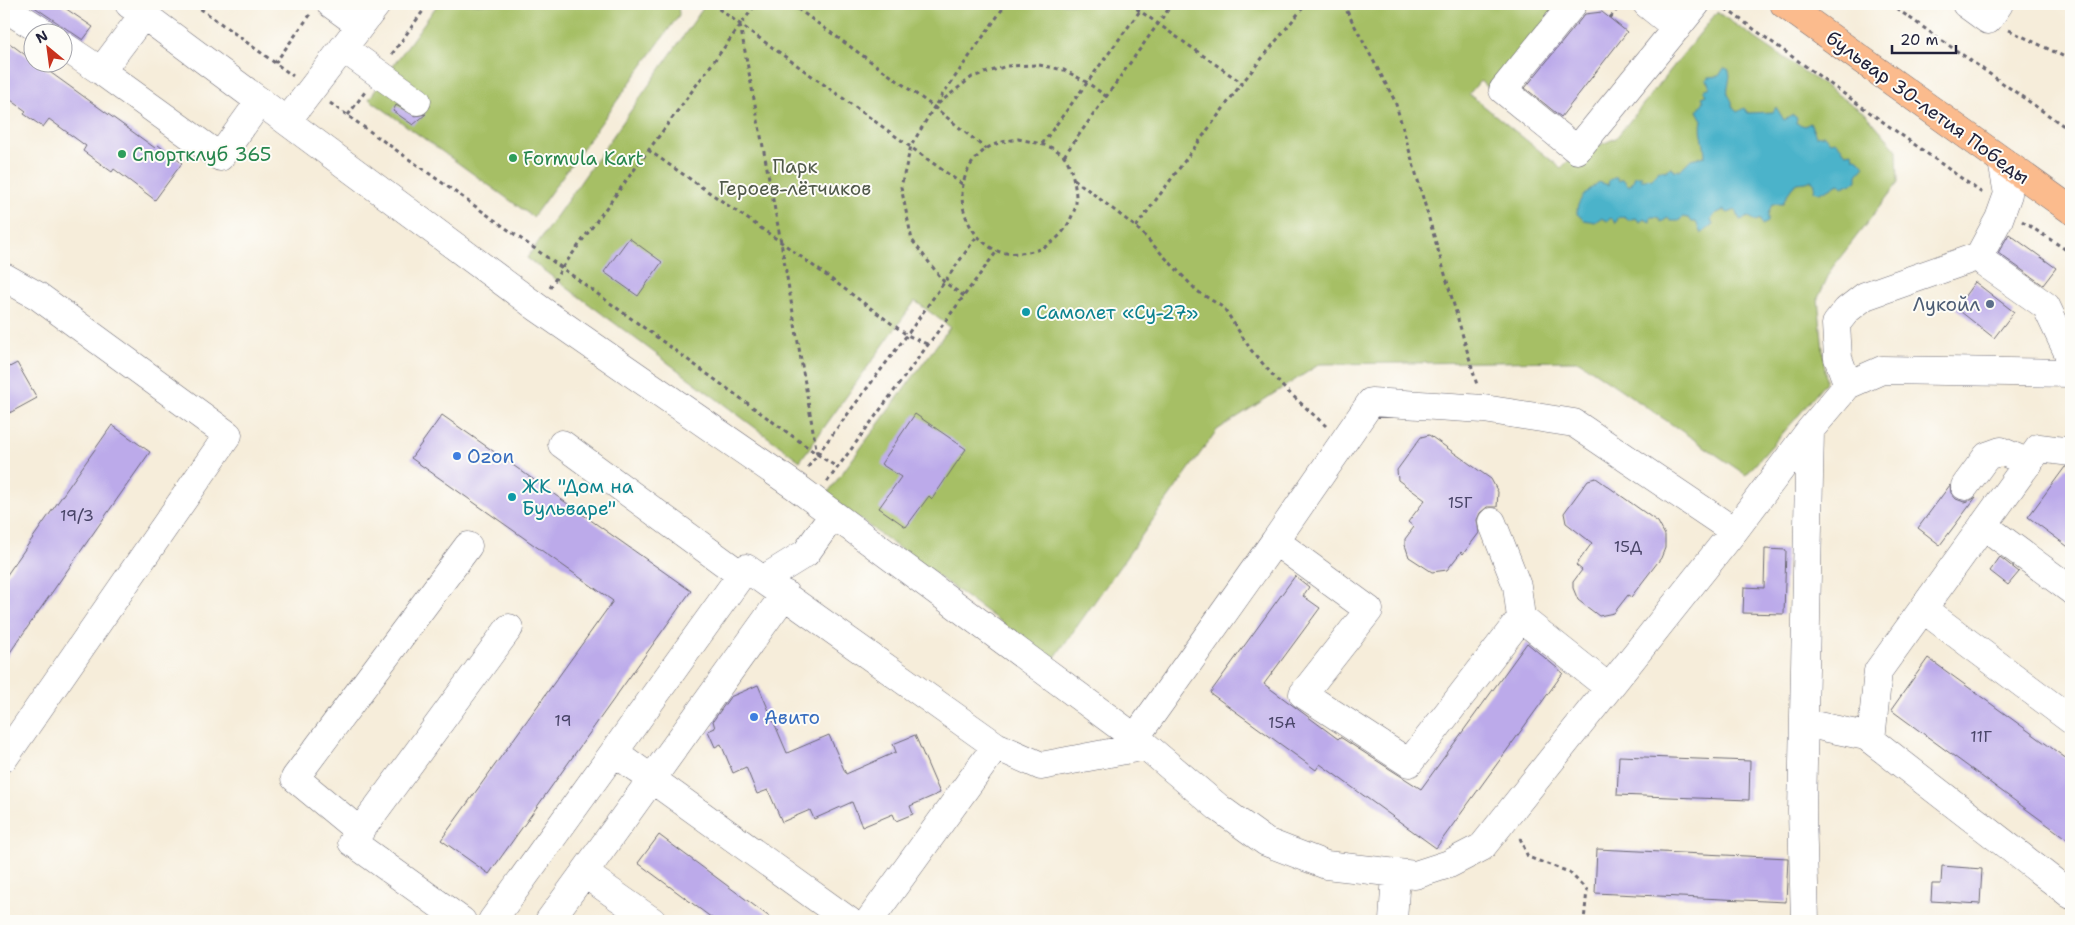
<svg xmlns="http://www.w3.org/2000/svg" width="2075" height="925" viewBox="0 0 2075 925" font-family="'Shantell Sans',sans-serif">
  <style>
    .green { fill: #a6bf65; stroke: #647050 }
    .water { fill: #4bb3ca; stroke: #366a82 }
    .building { fill: #bcaaea }
    .lines { fill: none; stroke-linecap: round; stroke-linejoin: round }
    .minor-casing { stroke: #6c6973; stroke-width: 29 }
    .major-casing { stroke: #6c6973; stroke-width: 29 }
    .path { stroke: #6c6973; stroke-width: 3; stroke-dasharray: 4 4; stroke-linecap: butt }
    .minor { stroke: #fff; stroke-width: 28 }
    .major { stroke: #fbbb8d; stroke-width: 28 }
    .leisure-dot { fill: #2e9e5b; stroke: #fdfcf7; stroke-width: 2 }
    .service-dot { fill: #5c6f8a; stroke: #fdfcf7; stroke-width: 2 }
    .culture-dot { fill: #0f9aa8; stroke: #fdfcf7; stroke-width: 2 }
    .shop-dot { fill: #3f7fe0; stroke: #fdfcf7; stroke-width: 2 }
    .labels { text-anchor: middle; stroke-width: 4; stroke-linejoin: round; paint-order: stroke }
    .number-label { font-size: 16px; fill: #484467 }
    .street-label { font-size: 19px; fill: #22223b; stroke: #fdfcf7 }
    .leisure-label { font-size: 19px; fill: #27864d; stroke: #fdfcf7; text-anchor: start }
    .park-label { font-size: 19px; fill: #50594a; stroke: #fdfcf7 }
    .service-label { font-size: 19px; fill: #4e5e75; stroke: #fdfcf7; text-anchor: end }
    .culture-label { font-size: 19px; fill: #0d838f; stroke: #fdfcf7; text-anchor: start }
    .shop-label { font-size: 19px; fill: #366cbe; stroke: #fdfcf7; text-anchor: start }
  </style>
  <rect width="100%" height="100%" fill="#fdfcf7"/>
  <filter id="ink" filterUnits="userSpaceOnUse"><feTurbulence type="fractalNoise" baseFrequency=".02" numOctaves="2"/><feDisplacementMap in="SourceGraphic" scale="10" xChannelSelector="R" yChannelSelector="G"/><feConvolveMatrix kernelMatrix="1 2 1 2 8 2 1 2 1" color-interpolation-filters="sRGB"/></filter>
  <filter id="wash" filterUnits="userSpaceOnUse"><feTurbulence type="fractalNoise" baseFrequency=".0096" numOctaves="4" result="noise"/><feDisplacementMap in="SourceGraphic" scale="20" xChannelSelector="R" yChannelSelector="G"/><feGaussianBlur stdDeviation="1.12" result="paint"/><feColorMatrix in="noise" values="0 0 0 0 0 0 0 0 0 0 0 0 0 0 0 0 0 1.4 0 .05"/><feComposite in="paint" operator="in"/></filter>
  <g filter="url(#wash)">
    <rect width="100%" height="100%" fill="#f6edda"/>
    <path class="green" d="M438 4H678L679 15 533 217 369 99Z
      M706 4H1561L1490 89 1480 81 1469 94 1561 168 1572 157 1616 138 1717 12 1866 114 1897 150 1898 183 1832 268 1818 298 1826 382 1798 416 1746 475 1579 361 1320 364 1217 430 1053 660 826 495 950 327 915 301 800 461 527 258Z"/>
    <path class="water" d="M1724 68 1728 69C1733 76 1726 86 1728 94 1730 99 1733 100 1732 106L1737 112 1744 108 1748 113 1773 112 1776 107 1784 120 1793 115 1797 118 1796 123 1805 126 1810 123 1816 136 1824 135 1830 142 1835 141 1846 153 1852 152 1853 157 1860 160 1865 166 1857 175V181L1842 187 1839 184 1820 193 1814 191 1815 183 1811 180C1806 183 1803 182 1798 183 1792 185 1785 198 1783 204H1772L1768 214V222L1762 225 1760 219 1756 221 1749 217 1740 220 1736 210 1728 213 1724 210 1715 214 1711 220 1713 225 1701 234 1696 222H1692L1689 218 1682 217 1679 221H1671L1668 218 1661 222 1658 217H1651L1650 222 1644 219 1640 222 1635 218 1629 220 1624 216 1618 218 1616 223 1611 218 1607 221 1601 218 1595 222 1584 220 1577 214C1576 199 1589 190 1599 182L1608 185 1609 180 1617 177 1619 181 1623 179 1628 185H1631L1635 176H1642L1641 180H1646L1649 178 1651 180 1659 170 1666 171 1671 167 1675 171 1680 170 1691 159 1705 156C1705 143 1699 132 1702 120L1697 111 1704 101 1702 97 1707 95 1704 90 1710 87 1709 82 1706 81 1708 77 1719 76Z"/>
    <g id="blocks">
      <path class="building" d="M30 4H59L93 27 83 40Z
        M1602 12 1627 32 1561 117 1525 88 1585 14Z
        M4 39 32 60V62H36L155 148 158 145 182 163 155 200 114 169 112 172 83 151 86 146 49 119 43 127 24 114 26 111 4 95Z
        M396 105 415 116 426 114 413 125 393 111Z
        M2009 234 2056 268 2043 285 1998 253Z
        M629 238 662 262 638 296 604 272Z
        M1975 282 2014 312 1994 338 1956 308Z
        M17 363 37 398 4 416V370Z
        M915 414 966 449 932 499 929 496 906 527 879 508 901 477 881 464Z
        M442 415 691 591 489 874 441 840 613 601 411 458Z
        M112 425 150 452 4 661V579Z
        M1429 435 1491 479 1498 492 1497 507H1487L1480 513 1477 520 1479 533 1463 554 1461 552 1447 570 1432 572 1409 557 1405 545V539L1414 527 1408 522 1425 500 1398 480 1397 470 1421 437Z
        M2065 467H2071V549L2028 517Z
        M1596 478 1658 522 1665 535V548L1661 558 1631 597 1628 595 1614 613 1599 616 1578 600 1573 588V582L1582 570 1576 565 1592 543 1566 523 1564 513 1588 480Z
        M1950 485 1951 493 1956 499 1964 502 1971 500 1976 497 1940 545 1918 528Z
        M1765 549 1786 550 1784 614 1743 613 1744 587 1764 588Z
        M2000 557 2019 572 2008 585 1990 571Z
        M1295 576 1309 587 1303 596 1320 608 1264 684 1338 739 1340 737 1421 789 1527 643 1563 673 1436 848 1320 764 1316 770 1210 693Z
        M1928 658 2071 762V842L1891 710Z
        M758 685 787 753 829 735 846 774 896 752 893 744 915 735 940 793 910 806 913 814 896 821 893 814 862 827 852 802 814 819 810 810 782 822 768 790 757 794 746 767 733 773 721 744 715 747 708 731 715 728 713 721 730 697Z
        M1619 756 1750 761 1749 800 1617 795Z
        M659 835 775 921H716L638 863Z
        M1597 849 1788 858 1786 902 1595 893Z
        M1942 866 1982 869 1980 904 1931 901 1932 884H1941Z"/>
    </g>
  </g>
  <g filter="url(#ink)">
    <use href="#blocks" fill-opacity="0" stroke="#6c6973" stroke-width="1"/>
    <g class="lines">
      <defs>
        <path id="minor" d="M15 4 10 11 43 32
          M129 4 538 308 795 486 1146 746 1219 808 1266 842 1326 865 1415 875 1449 864 1482 847 1734 531 1810 430 1848 385 1882 370 2071 373
          M331 4 360 25
          M1573 4 1503 90 1577 150 1696 4
          M1647 4 1677 28
          M1966 4 1988 20 1999 4
          M144 14 101 71 220 157 260 101
          M62 45 101 71
          M343 48 417 101
          M287 121 377 4
          M1979 256 1985 263 2046 306 2071 359
          M4 277 38 296 228 435 4 758
          M1848 385 1838 358 1836 324 1847 310 1865 296 1979 256 1999 219 2008 194 2002 161
          M562 444 741 575
          M1965 486 1987 456 2001 451 2029 463
          M1492 522 1517 586 1521 618 1409 763 1303 694 1369 610 1275 541 1371 402 1484 409 1574 423 1734 531
          M1983 525 2071 590
          M764 579 806 553 833 515
          M1923 609 2071 720
          M1521 618 1608 687
          M1804 723 1866 736 2071 895
          M1135 738 1275 541
          M1871 740 1878 671 2039 448 2071 452
          M614 752 746 568 996 746 1041 766 1146 746
          M359 831 295 778 468 546
          M462 921 352 842 509 628
          M492 921 614 752 849 921
          M549 921 584 873
          M652 921 584 873 785 594
          M869 921 996 746
          M1393 921 1396 874
          M1805 921 1802 811 1810 430"/>
        <path id="major" d="M1784 4 2071 210"/>
      </defs>
      <use href="#minor" class="minor-casing"/>
      <use href="#major" class="major-casing"/>
      <path class="path" d="M194 4 293 76
        M712 4 962 184
        M791 4 934 107 986 149
        M1130 4 1242 83
        M1343 4 1395 101 1477 385
        M1719 4 1982 193
        M1890 4 2071 131
        M1610 18 1621 4
        M2009 30 2071 60
        M392 54 428 4
        M275 63 310 15
        M330 103 562 268 817 454 781 242 740 25
        M936 104 1006 4
        M348 115 365 92
        M1018 139C1032 142 1054 145 1064 156 1072 165 1077 192 1076 203 1076 208 1073 213 1071 218 1066 231 1053 244 1040 249 1028 253 1006 256 995 250 957 229 949 176 986 149 996 142 1007 141 1018 139Z
        M1042 144 1145 4
        M648 150 781 242 907 335 929 345
        M1064 156 1172 4
        M1074 179 1136 227 1197 291 1224 308 1251 350 1283 387 1326 426
        M2022 221 2071 253
        M1136 227 1242 83 1306 4
        M550 288 562 268 756 4
        M964 296 944 282 912 240 901 187 911 146 934 107 972 77 1007 66 1039 65 1064 70 1088 83 1107 97
        M817 454 838 468
        M808 467 907 335 977 236
        M827 482 997 251
        M1520 838 1528 857 1569 872 1587 890 1584 921"/>
      <use href="#minor" class="minor"/>
      <use href="#major" class="major"/>
    </g>
  </g>
  <g class="leisure-dot">
    <circle cx="122" cy="154" r="5"/>
    <circle cx="513" cy="158" r="5"/>
  </g>
  <circle class="service-dot" cx="1990" cy="304" r="5"/>
  <g class="culture-dot">
    <circle cx="1026" cy="312" r="5"/>
    <circle cx="512" cy="497" r="5"/>
  </g>
  <g class="shop-dot">
    <circle cx="457" cy="456" r="5"/>
    <circle cx="754" cy="717" r="5"/>
  </g>
  <g class="labels">
    <g class="number-label">
      <text x="1460" y="508">15Г</text>
      <text x="77" y="521">19/3</text>
      <text x="1628" y="552">15Д</text>
      <text x="563" y="726">19</text>
      <text x="1282" y="728">15А</text>
      <text x="1981" y="742">11Г</text>
    </g>
    <g class="street-label">
      <text transform="translate(1928 107) rotate(36)" y="7">бульвар 30-летия Победы</text>
    </g>
    <g class="leisure-label">
      <text x="132" y="161">Спортклуб 365</text>
      <text x="523" y="165">Formula Kart</text>
    </g>
    <g class="park-label">
      <text x="795" y="173">Парк<tspan x="795" dy="22">Героев-лётчиков</tspan></text>
    </g>
    <g class="service-label">
      <text x="1980" y="311">Лукойл</text>
    </g>
    <g class="culture-label">
      <text x="1036" y="319">Самолет «Су-27»</text>
      <text x="522" y="493">ЖК "Дом на<tspan x="522" dy="22">Бульваре"</tspan></text>
    </g>
    <g class="shop-label">
      <text x="467" y="463">Ozon</text>
      <text x="764" y="724">Авито</text>
    </g>
  </g>
  <rect width="2075" height="925" fill="none" stroke="#fdfcf7" stroke-width="20"/>
  <g transform="translate(48 48) rotate(331)"><circle r="24" fill="#fdfcf7" stroke="#a5a5ac"/>
  <path d="M0-4L9 19L0 12L-9 19Z" fill="#c8321e"/>
  <text y="-8" font-size="14" font-weight="bold" text-anchor="middle" fill="#22223b">N</text>
  </g>
  <path d="M1892 45v8h64v-8" fill="none" stroke="#22223b" stroke-width="2.5"/>
  <text x="1900" y="45" font-size="15" fill="#22223b" stroke="#fdfcf7" stroke-width="4" paint-order="stroke">20 m</text>
</svg>
